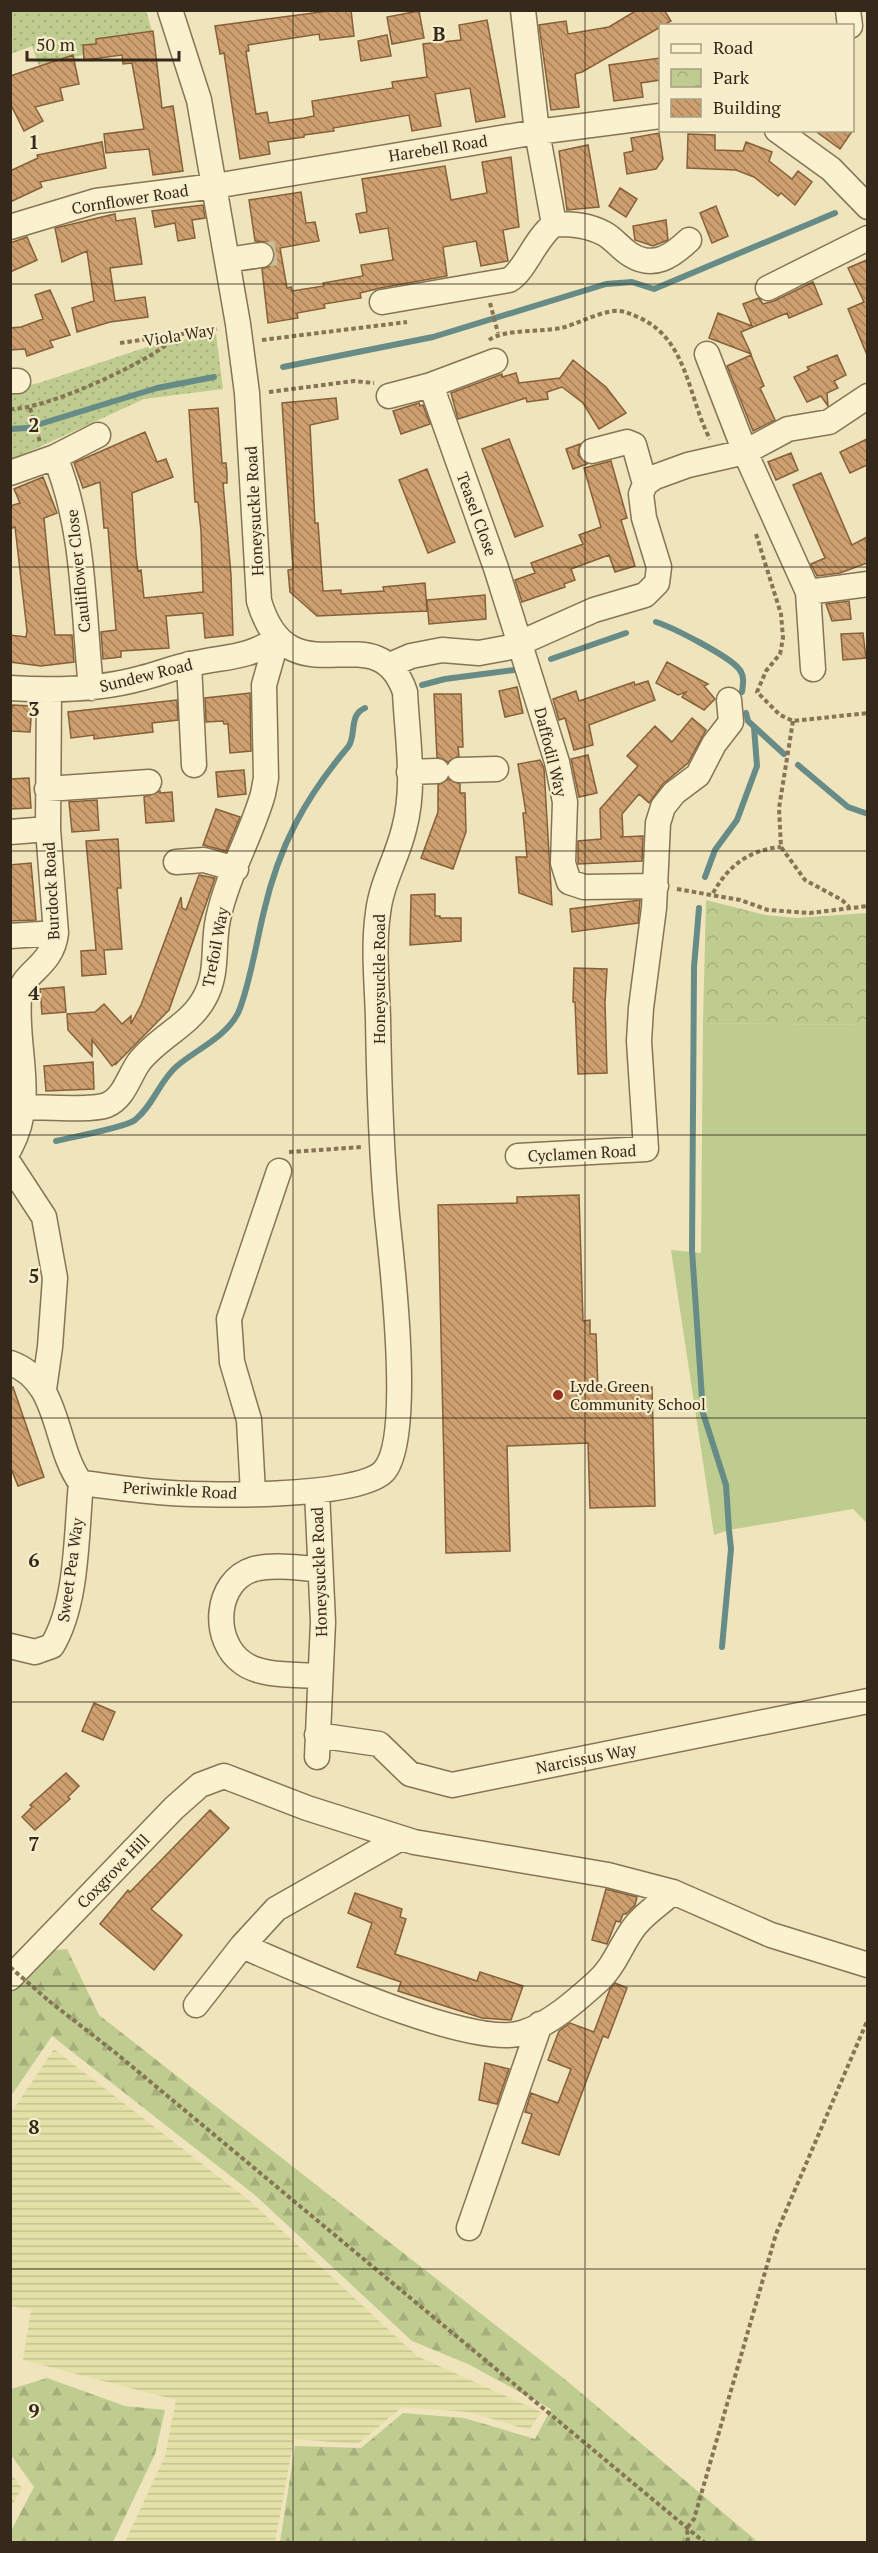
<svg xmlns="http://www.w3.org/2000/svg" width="878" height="2553" viewBox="0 0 878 2553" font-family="'PT Serif',serif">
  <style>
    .farmland { fill: url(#farmland-rules) }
    .grass { fill: url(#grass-dots) }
    .forest { fill: url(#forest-firs) }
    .park { fill: url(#park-crowns) }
    .pitch { fill: #bfcc8f }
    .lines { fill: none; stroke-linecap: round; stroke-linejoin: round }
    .stream { stroke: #678c87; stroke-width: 6 }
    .building { fill: url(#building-back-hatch); stroke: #86603a; stroke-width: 1.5 }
    .minor-tunnel { stroke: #cabf9b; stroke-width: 24; stroke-dasharray: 24 12; stroke-linecap: butt }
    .minor-casing { stroke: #867455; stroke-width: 27 }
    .path { stroke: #867455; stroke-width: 4; stroke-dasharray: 4.5 3; stroke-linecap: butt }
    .minor { stroke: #faf1ce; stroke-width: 24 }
    .path-bridge { stroke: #867455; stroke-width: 4; stroke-dasharray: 4.5 3; stroke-linecap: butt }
    .grid { fill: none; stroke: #34291a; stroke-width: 1.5; stroke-opacity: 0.55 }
    .poi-dot { fill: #962e23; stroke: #f6eeca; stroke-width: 2 }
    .labels { text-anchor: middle; stroke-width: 4.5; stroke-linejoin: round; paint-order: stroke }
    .street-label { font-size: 16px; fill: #34291a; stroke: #f6eeca }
    .poi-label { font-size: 16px; fill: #34291a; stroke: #f6eeca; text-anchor: start }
    .grid-label { font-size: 20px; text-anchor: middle; font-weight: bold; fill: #34291a; stroke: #f6eeca; stroke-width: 4.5; stroke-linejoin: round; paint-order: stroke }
  </style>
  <defs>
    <pattern id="farmland-rules" width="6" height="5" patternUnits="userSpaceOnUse" patternTransform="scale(1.5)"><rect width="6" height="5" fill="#e4e1a8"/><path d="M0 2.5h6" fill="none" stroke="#c4c190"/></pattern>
    <pattern id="grass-dots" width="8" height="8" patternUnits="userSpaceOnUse" patternTransform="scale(1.5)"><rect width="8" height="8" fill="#bfcc8f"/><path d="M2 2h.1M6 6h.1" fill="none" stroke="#a5af7b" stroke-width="1.8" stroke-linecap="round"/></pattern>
    <pattern id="forest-firs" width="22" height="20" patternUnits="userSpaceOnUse" patternTransform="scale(1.5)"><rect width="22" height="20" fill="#bfcc8f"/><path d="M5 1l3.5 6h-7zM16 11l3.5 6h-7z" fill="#a5af7b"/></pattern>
    <pattern id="park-crowns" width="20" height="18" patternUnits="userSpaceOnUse" patternTransform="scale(1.5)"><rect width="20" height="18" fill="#bfcc8f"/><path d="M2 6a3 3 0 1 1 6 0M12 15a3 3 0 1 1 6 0" fill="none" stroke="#a5af7b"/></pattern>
    <pattern id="building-back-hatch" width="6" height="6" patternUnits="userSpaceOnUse" patternTransform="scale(1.5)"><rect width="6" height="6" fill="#cea06f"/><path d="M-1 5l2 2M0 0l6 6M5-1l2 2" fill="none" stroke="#a8825a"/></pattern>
  </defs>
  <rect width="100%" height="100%" fill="#efe4bb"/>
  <path class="farmland" d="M54 2049 251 2202 417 2356 541 2412 529 2430 469 2412 402 2407 358 2444 294 2439 275 2542H125L165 2456 176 2400 23 2360 31 2310 11 2306V2113Z
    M11 2474 22 2488 11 2507Z"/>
  <path class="grass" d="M10 11H146L154 37 39 66 32 46 11 54Z
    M216 334 223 389 144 399 11 460V389L39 383 150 346Z"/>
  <path class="forest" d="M67 1949 99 2015 567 2381 758 2542H280L295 2446 361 2448 403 2413 464 2418 535 2439 551 2409 468 2364 412 2341 256 2196 52 2036 11 2096V1987L41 1951Z
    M47 2378 125 2406 165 2410 155 2454 113 2542H11V2531L34 2487 11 2455V2389Z"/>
  <path class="park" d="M706 900 765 915 796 918 867 913V1025L703 1023Z"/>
  <path class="pitch" d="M703 1023 867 1025V1523L853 1509 729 1530 714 1535 671 1250 701 1253Z"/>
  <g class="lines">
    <path class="stream" d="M283 367 433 337 606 284 632 282 654 289 835 213
      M10 429 27 428 157 388 214 377
      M656 622C672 627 729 656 739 669 745 676 743 684 742 692
      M551 659 626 633
      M422 685 445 679 514 670
      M746 713 748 721 784 754
      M798 765 848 807 868 814
      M705 877 715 850 737 820 757 766 754 727
      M699 908 694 967 692 1250 703 1413 726 1485 729 1530 731 1549 722 1647
      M56 1141C72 1137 124 1128 135 1120 153 1106 160 1080 177 1066 197 1049 226 1037 238 1013 249 989 257 939 264 911 279 846 305 798 348 747 357 736 348 715 365 708"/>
  </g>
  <path class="building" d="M336 10H351L354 36 320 40 319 34 248 45 249 51H246L256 114 267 112 269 123 304 118 314 116 312 101 393 88 392 82 427 77 423 44 461 40 459 25 487 20 505 117 476 122 470 88 435 94 441 126 412 131 409 115 333 128 334 131 304 135V137L268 142 270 154 240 159 224 53 220 54 215 26Z
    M637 10H664L671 21 582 72 575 74 579 107 551 110 539 25 566 21 568 34 609 27Z
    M419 11 424 38 392 44 387 17Z
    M153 31 162 108 173 106 183 171 153 175 149 149 106 153 104 134 144 129 132 63 123 64 122 55 84 60 83 45 96 44V39Z
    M387 35 391 56 361 61 358 41Z
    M73 55 79 84 60 88 63 100 35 107 43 121 24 131 10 103V76Z
    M660 58V80L641 83 643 97 614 101 609 65Z
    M814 130H853L840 149Z
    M659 133 663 159 656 169 627 174 624 153 633 151 631 138Z
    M688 134 715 135V150L743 151 746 142 772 152 769 161 792 179 798 171 812 182 795 205 781 193 778 196 754 177 736 170 687 168Z
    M102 142 106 168 40 182 42 187 10 202V171L38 158 37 155Z
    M588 145 599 207 567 210 559 151Z
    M511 157 519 227 503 230 508 261 481 266 476 241 443 247 447 276 380 288 360 293 361 298 324 304 325 308 297 313 298 318 268 323 262 269 270 266 275 252 267 242 255 241 249 200 301 192 306 223 315 222 319 241 280 248 287 288 291 287 292 291 324 286 323 283 363 276 361 265 393 260 388 228 360 233 356 214 367 212 362 179 445 166 451 200 487 193 482 162Z
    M620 188 637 199 626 217 609 206Z
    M203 205 205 218 192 220 195 238 178 241 175 223 155 227 152 211Z
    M716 206 728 236 712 243 700 213Z
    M115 214 116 221 135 218 142 264 110 268 115 301 145 297 148 317 110 322 77 332 72 308 94 301 87 251 62 262 55 228Z
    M666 220 668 240 653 246 635 240 633 226Z
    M27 237 37 260 10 272V243Z
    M867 260V355L848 309 864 302 848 268Z
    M813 282 822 304 789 318 787 313 741 332 751 354 709 338 718 313 752 326 743 304 759 298 763 304 774 301Z
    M50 290 70 335 50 341 53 347 27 356 25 349 10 350V328L21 327 43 319 35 295Z
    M751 355 764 386 760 388 775 420 753 431 727 366Z
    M837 355 846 375 834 381 838 388 827 393 828 406 821 396 807 402 794 377 809 370 807 367Z
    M573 360 606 387 626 413 599 429 583 403 562 387 547 392 548 399 527 402 526 398 458 419 451 393 502 374V377L516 373 519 383 560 378Z
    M336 398 338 419 310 425 315 523H318L323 591 341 590V594L384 591 383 587 425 583 427 611 317 616 290 592 288 570 293 569 282 403Z
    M419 403 420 406 423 405 430 424 401 434 393 411Z
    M218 408 222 463H226L227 473V483H223L231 575 233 635 205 638 203 613 166 616 169 648 121 651V657L103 659 101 632 116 630 108 528H104L100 482 83 488 74 463 145 432 157 462 166 459 173 477 132 493 136 555 138 571 141 570 144 598 203 592 201 531 198 502H195L189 410Z
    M509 439 543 526 515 537 482 449Z
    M867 439V465L850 473 840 452Z
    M580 444 578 455 587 464 573 469 566 449Z
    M791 453 798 470 776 480 768 462Z
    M611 461 627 518 621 520 635 566 615 572 609 555 571 569 575 580 564 584 565 587 522 602 515 580 535 573 531 563 583 544 579 535 601 527 584 468Z
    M427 469 455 542 428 553 399 480Z
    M821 473 852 545 867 537V563L840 573 817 576 811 564 825 558 793 485Z
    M43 477 57 513 44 518 55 635H72L74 662 41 666 10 662V635L26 637 27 631 15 527 10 529V506L20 503 14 489Z
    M485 595 486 619 429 624 427 600Z
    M849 601 851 619 832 621 826 604Z
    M863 633 866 658 843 660 841 634Z
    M667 662 708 684 704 686 715 699 704 710 682 697 686 692 678 695 656 683Z
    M648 681 655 700 589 725 593 745 574 750 565 718 559 720 553 699 576 691 579 701 634 682 635 685Z
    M517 687 523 713 505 717 499 691Z
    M250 693 251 751 230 753 228 724H224L223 721 206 722 205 698Z
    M434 694H461L463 747H458L459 756 448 762 437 757Z
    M177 700 178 720 152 723 153 732 94 739V735L71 738 68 712Z
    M12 705 32 706 30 732 10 731Z
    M692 718 706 730 688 763 663 784 649 803 639 794 622 814 623 835 621 837 643 836 642 861 578 864V841L601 839 600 809 638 766 627 756 655 726 672 742Z
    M588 755 597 793 579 797 571 759Z
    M540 760 544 768 552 905 519 893 516 857H527L523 813H526L518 764Z
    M244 770 246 794 218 797 216 772Z
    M29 778 31 808 10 809V779Z
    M448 779 460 784V793H465L466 832 453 869 421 858 438 812V785Z
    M160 791V793L172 792 174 821 146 823 144 797Z
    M97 800 99 830 72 832 69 802Z
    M216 809 240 817 226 851 203 845Z
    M118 839 121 888H117L122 949 104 950 106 974 82 976 81 951 96 950 86 841Z
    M31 863 36 920 10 921V865Z
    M199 875 215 878 169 1010 115 1065 117 1062 112 1066 92 1040V1056L68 1030 67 1014 95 1012 104 1004 122 1024 131 1016V1024L141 1005 181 897 182 908 186 910Z
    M435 894V916H440V918H461V941L410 945 411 895Z
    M640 900 638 923 572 932 570 909Z
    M574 968 607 969 605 1003 607 1073 578 1074 575 1002H573Z
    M64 987 66 1012 42 1014 40 989Z
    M93 1062 94 1089 46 1091 44 1066Z
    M579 1195 583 1321 590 1320V1334H596L598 1389 652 1387 655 1506 590 1508 588 1443 507 1446 510 1551 446 1553 438 1205 517 1203V1197Z
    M13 1387 44 1477 18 1486 10 1466V1388Z
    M94 1703 115 1712 103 1740 82 1731Z
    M66 1773 79 1786 68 1797 70 1799 35 1830 22 1817 32 1807 30 1805Z
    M210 1810 229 1828 151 1909 182 1935 154 1970 100 1924 128 1890 130 1892Z
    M606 1889 637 1897 635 1905 626 1914H623L620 1922 616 1921 607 1944 592 1940Z
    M355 1893 402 1909 400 1917 406 1919 395 1954 477 1981 480 1972 523 1986 511 2020 482 2018 398 1991 401 1982 357 1967 372 1923 348 1913Z
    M615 1983 627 1988 608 2038 603 2036 559 2155 522 2143 532 2114 525 2112 531 2093 558 2103 571 2069 548 2060 559 2031 570 2023 594 2032 610 1989Z
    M485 2063 509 2069 497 2104 479 2100Z"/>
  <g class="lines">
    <path class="minor-tunnel" d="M261 255 276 253"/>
    <defs>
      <path id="minor" d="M848 10 850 26
        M777 130 831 169 868 207
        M554 224C572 224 589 225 605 234 614 239 621 249 631 255 654 269 672 256 689 240
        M10 227 96 201 215 186 537 132 660 116
        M227 260 261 255
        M768 288 868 238
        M382 302 509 280C525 271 534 240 554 224L537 132 523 10
        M707 354 745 452 808 592 813 669
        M10 381H18
        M431 385 496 568 557 762 565 802 563 863 569 882 584 887 656 886
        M389 396 431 385 495 361
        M592 451 627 442 634 445 645 484
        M55 457C85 529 83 611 91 688
        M10 473 55 457 98 435
        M808 592 868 584
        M189 664 194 765
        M390 665 411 656 442 650 479 653 511 647 594 610 645 595 657 583 659 567 644 518 641 494 645 484 655 477 688 465 745 452 788 429 829 422 868 396
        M10 688C55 691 99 690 142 678 159 674 174 667 191 664 226 656 246 659 277 639
        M459 770 496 769
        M409 772 437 771
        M47 789 149 782
        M10 832 48 829
        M176 862 204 860 236 869
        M10 936 56 933
        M25 1107C44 1107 91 1111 107 1105 124 1098 129 1076 139 1062 158 1037 189 1026 204 999 219 973 212 946 218 919 227 876 251 836 263 794L266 778 264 685 277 639
        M10 1148C37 1098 15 1051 19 998 20 971 52 969 56 933L48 829 49 690
        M518 1156 646 1149 639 1041 641 1008 654 908 658 823 663 807 674 793 698 775 714 744 731 722 729 700
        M10 1165 44 1217 55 1278 50 1347 44 1389
        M10 1363C61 1380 53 1446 81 1483 107 1486 132 1490 158 1492 198 1496 359 1499 384 1471 413 1439 392 1262 387 1215 381 1149 379 1084 378 1018 377 983 373 947 378 913 381 884 397 858 404 829 416 786 407 737 405 692 377 609 290 706 259 601L247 393 238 324 199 100 170 10
        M317 1491 323 1622 317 1757
        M253 1493 249 1420 232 1362 229 1319 279 1171
        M318 1569C298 1568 274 1564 254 1569 214 1581 211 1641 243 1663 262 1677 296 1674 319 1676
        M10 1646 35 1652 52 1646C78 1603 76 1534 81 1483
        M317 1735 379 1744 410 1774 452 1785 868 1701
        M242 1946C297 1969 470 2049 522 2033 549 2025 577 2000 597 1982 615 1966 621 1944 635 1926 645 1913 661 1903 673 1892
        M10 1978 174 1808 200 1785 224 1776 307 1808 414 1842 608 1875 673 1892 771 1935 868 1965
        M196 2005 242 1946 276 1909 401 1838
        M469 2228 540 2024"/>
    </defs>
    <use href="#minor" class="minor-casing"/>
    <path class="path" d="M490 303 498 333
      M262 340 407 322
      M489 340C504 329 540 332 561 328 578 324 596 313 614 311 623 310 631 314 640 318 688 340 688 398 710 439
      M120 343 217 329
      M269 392 354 381 374 383
      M30 408 40 442
      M10 409C44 410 139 366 166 345V335
      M756 534 781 614 783 638 780 654 766 671 757 692 780 715 793 721 868 713
      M793 721 779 808 781 847 805 880 842 900 849 907
      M677 889 740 900 768 910 810 913 868 906
      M713 893C729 865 749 850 781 847
      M289 1152 362 1147
      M49 2001 117 2054 704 2542
      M688 2542 687 2528 694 2519 776 2234 868 2019"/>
    <use href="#minor" class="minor"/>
    <path class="path-bridge" d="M10 1967 49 2001"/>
  </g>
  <path class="grid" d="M293 10V2542M585 10V2542M10 284H868M10 567H868M10 851H868M10 1135H868M10 1418H868M10 1702H868M10 1986H868M10 2269H868"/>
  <circle class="poi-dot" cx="558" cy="1395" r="6"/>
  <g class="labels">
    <g class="street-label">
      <text transform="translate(438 148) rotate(-9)" y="6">Harebell Road</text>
      <text transform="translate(130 199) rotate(-9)" y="6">Cornflower Road</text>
      <text transform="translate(179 335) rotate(-9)" y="6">Viola Way</text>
      <text transform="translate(254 511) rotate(-93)" y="6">Honeysuckle Road</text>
      <text transform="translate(477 514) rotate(70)" y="6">Teasel Close</text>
      <text transform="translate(78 571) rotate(-96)" y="6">Cauliflower Close</text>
      <text transform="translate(146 675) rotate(-14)" y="6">Sundew Road</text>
      <text transform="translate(551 752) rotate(76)" y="6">Daffodil Way</text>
      <text transform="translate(51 891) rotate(-93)" y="6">Burdock Road</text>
      <text transform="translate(215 947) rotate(-79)" y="6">Trefoil Way</text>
      <text transform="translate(379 979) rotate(-90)" y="6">Honeysuckle Road</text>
      <text transform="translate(582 1153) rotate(-3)" y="6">Cyclamen Road</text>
      <text transform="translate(180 1490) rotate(3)" y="6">Periwinkle Road</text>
      <text transform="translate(70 1570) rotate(-82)" y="6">Sweet Pea Way</text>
      <text transform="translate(319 1572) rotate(-92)" y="6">Honeysuckle Road</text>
      <text transform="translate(586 1758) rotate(-11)" y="6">Narcissus Way</text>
      <text transform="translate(113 1871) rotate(-46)" y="6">Coxgrove Hill</text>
    </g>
    <g class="poi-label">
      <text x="570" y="1392">Lyde Green<tspan x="570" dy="18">Community School</tspan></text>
    </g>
  </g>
  <g class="grid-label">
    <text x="439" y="41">B</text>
    <text x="34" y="149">1</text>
    <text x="34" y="432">2</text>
    <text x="34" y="716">3</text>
    <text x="34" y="1000">4</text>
    <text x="34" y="1283">5</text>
    <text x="34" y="1567">6</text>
    <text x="34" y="1851">7</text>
    <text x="34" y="2134">8</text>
    <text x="34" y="2418">9</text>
  </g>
  <rect width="878" height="2553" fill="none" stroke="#34291a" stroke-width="24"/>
  <rect x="659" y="24" width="195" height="108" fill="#f6eeca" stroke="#a89f84" stroke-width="1.5"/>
  <rect x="671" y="44" width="30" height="9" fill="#faf1ce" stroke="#a89f84" stroke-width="1.5"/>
  <text x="713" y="54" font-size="18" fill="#34291a">Road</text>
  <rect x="671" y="69" width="30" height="18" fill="url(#park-crowns)" stroke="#a89f84" stroke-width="1.5"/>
  <text x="713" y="84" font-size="18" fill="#34291a">Park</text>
  <rect x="671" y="99" width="30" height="18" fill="url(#building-back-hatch)" stroke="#a89f84" stroke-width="1.5"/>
  <text x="713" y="114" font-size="18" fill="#34291a">Building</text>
  <path d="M27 51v9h152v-9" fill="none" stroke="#34291a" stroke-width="3"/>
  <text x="36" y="51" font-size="18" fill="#34291a" stroke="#f6eeca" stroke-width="4.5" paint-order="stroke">50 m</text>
</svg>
